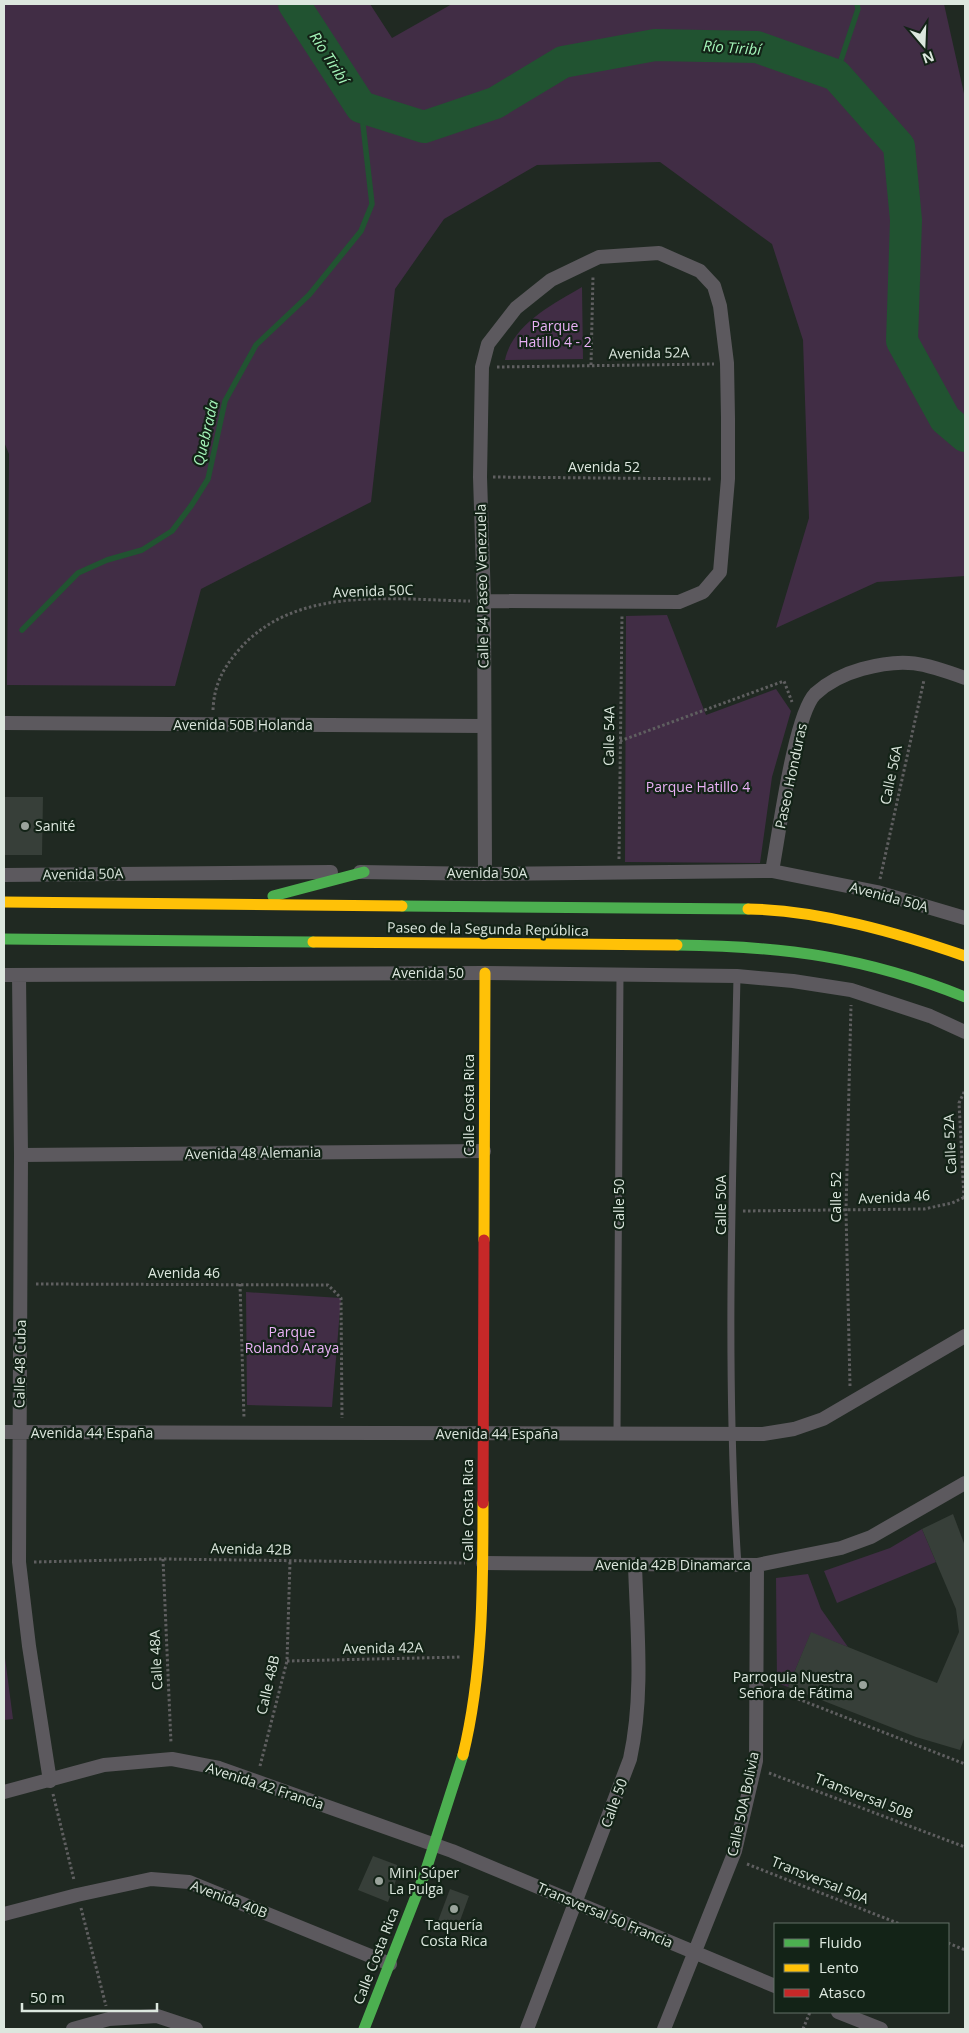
<svg xmlns="http://www.w3.org/2000/svg" width="969" height="2033" viewBox="0 0 969 2033" font-family="'Open Sans',sans-serif">
  <style>
    .green { fill: #412d45 }
    .lines { fill: none; stroke-linecap: round; stroke-linejoin: round }
    .stream { stroke: #215331; stroke-width: 5.5 }
    .river { stroke: #215331; stroke-width: 32 }
    .building { fill: #373f39 }
    .path { stroke: #5f5f60; stroke-width: 3; stroke-dasharray: 2.5 2.5; stroke-linecap: butt }
    .lane { stroke: #5c595e; stroke-width: 7 }
    .street { stroke: #5c595e; stroke-width: 14 }
    .fast { stroke: #4caf50; stroke-width: 11 }
    .slow { stroke: #ffc107; stroke-width: 11 }
    .jam { stroke: #c62828; stroke-width: 11 }
    .poi-dot { fill: #9aa49c; stroke: #132317; stroke-width: 2 }
    .labels { text-anchor: middle; stroke-width: 4.5; stroke-linejoin: round; paint-order: stroke }
    .park-label { font-size: 14px; fill: #e9b0f5; stroke: #132317 }
    .street-label { font-size: 14px; fill: #dce7de; stroke: #132317 }
    .poi-label { font-size: 14px; fill: #dce7de; stroke: #132317; text-anchor: start }
    .water-label { font-size: 15px; font-style: italic; fill: #a5f6ba; stroke: #132317 }
  </style>
  <rect width="100%" height="100%" fill="#202922"/>
  <path class="green" d="M4 4H370L392 38 452 4H944L965 98V576L877 582 776 628 809 518 803 340 772 244 660 162 537 165 444 219 395 289 371 502 201 589 175 686 7 685 9 454 4 442Z
    M582 287 583 359 505 360C512 325 553 304 582 287Z
    M667 615 706 715 776 689 791 711 772 777 760 863 625 862 626 616Z
    M246 1292 341 1298 332 1407 247 1405Z
    M922 1529 936 1562 837 1603 824 1571 890 1548Z
    M808 1574 821 1609 848 1647 811 1633 788 1687 777 1683 776 1578Z
    M4 1650 13 1719 4 1720Z"/>
  <g class="lines">
    <path class="stream" d="M836 75 858 9 857 4
      M22 630 78 573 107 560 142 550 172 531 191 506 208 479 225 401 256 345 309 295 361 231 372 204 361 107"/>
    <path class="river" d="M294 4 361 107 424 127 495 103 563 62 655 45 757 47 836 75 899 146 906 220 902 341 945 419 965 436"/>
  </g>
  <path class="building" d="M4 797H43L42 855H4Z
    M953 1514 965 1546V1736L960 1750 916 1737 788 1687 811 1632 937 1683 959 1632 956 1609 922 1529Z
    M373 1856 397 1865 399 1872 388 1902 358 1890Z
    M450 1889 469 1896 457 1929 438 1921Z"/>
  <g class="lines">
    <path class="path" d="M591 365 593 276
      M497 367 714 364
      M493 477 712 479
      M213 710C214 686 222 670 237 652 294 584 392 600 470 601
      M620 741 784 681 792 702
      M619 859 622 615
      M880 879 924 680
      M964 1198 959 1103 965 1090
      M743 1211 924 1209 952 1203 965 1197
      M36 1284 328 1285 341 1298 342 1418
      M240 1284 244 1418
      M850 1386 846 1211 851 1005
      M163 1559 171 1743
      M34 1562 163 1559 465 1563
      M287 1661 461 1657
      M770 1688 965 1764
      M260 1766 287 1661 290 1561
      M769 1773 965 1847
      M53 1794 74 1880
      M747 1864 900 1924
      M81 1908 106 2006
      M948 1943 965 1950
      M803 2029 810 2012"/>
    <path class="lane" d="M737 976C733 1172 725 1370 738 1566
      M617 1434 620 974"/>
    <path class="street" d="M484 601 679 602 703 592 720 572 728 479V418L727 363 720 306 714 286 700 271 659 253 599 257 551 280 516 308 488 344 482 367 480 477 484 601 485 874
      M4 723 483 726
      M772 871C779 835 794 716 815 694 829 681 844 674 862 669 905 657 924 663 965 678
      M360 872 485 874 772 871 877 892 965 918
      M4 875 331 872
      M4 975 485 973 737 976 793 981 851 990 930 1016 965 1032
      M19 975 21 1155 19 1562 29 1646 50 1781
      M21 1155 484 1151
      M4 1432 763 1434 794 1429 823 1419 965 1336
      M483 1563 757 1565 841 1548 871 1537 965 1483
      M4 1792 104 1765 172 1759 219 1768 452 1851 775 1986
      M4 1914 77 1895 151 1879 189 1882 390 1964
      M838 2012 881 2029
      M73 2029 109 2019 157 2016 196 2029
      M527 2029 630 1759C644 1695 637 1629 635 1565
      M664 2029 735 1851 756 1761 757 1565"/>
    <path class="fast" d="M273 896 364 872
      M402 906 748 909
      M4 939 313 942
      M677 945C783 946 866 957 965 997
      M364 2029 425 1873 463 1755"/>
    <path class="slow" d="M4 902 402 906
      M748 909C819 910 898 933 965 956
      M313 942 677 945
      M484 1240 485 973
      M463 1755C483 1673 483 1587 483 1503"/>
    <path class="jam" d="M483 1503 484 1240"/>
  </g>
  <g class="poi-dot">
    <circle cx="25" cy="826" r="5"/>
    <circle cx="863" cy="1685" r="5"/>
    <circle cx="379" cy="1881" r="5"/>
    <circle cx="454" cy="1909" r="5"/>
  </g>
  <g class="labels">
    <g class="park-label">
      <text x="555" y="331">Parque<tspan x="555" dy="16">Hatillo 4 - 2</tspan></text>
      <text x="698" y="792">Parque Hatillo 4</text>
      <text x="292" y="1337">Parque<tspan x="292" dy="16">Rolando Araya</tspan></text>
    </g>
    <g class="street-label">
      <text transform="translate(649 353) rotate(-1)" y="5">Avenida 52A</text>
      <text x="604" y="472">Avenida 52</text>
      <text transform="translate(482 586) rotate(-91)" y="5">Calle 54 Paseo Venezuela</text>
      <text transform="translate(373 591) rotate(-2)" y="5">Avenida 50C</text>
      <text x="243" y="730">Avenida 50B Holanda</text>
      <text transform="translate(609 736) rotate(-89)" y="5">Calle 54A</text>
      <text transform="translate(891 775) rotate(-78)" y="5">Calle 56A</text>
      <text transform="translate(791 776) rotate(-78)" y="5">Paseo Honduras</text>
      <text x="487" y="878">Avenida 50A</text>
      <text transform="translate(83 874) rotate(-1)" y="5">Avenida 50A</text>
      <text transform="translate(889 897) rotate(15)" y="5">Avenida 50A</text>
      <text transform="translate(488 929) rotate(1)" y="5">Paseo de la Segunda República</text>
      <text x="428" y="978">Avenida 50</text>
      <text transform="translate(469 1105) rotate(-90)" y="5">Calle Costa Rica</text>
      <text transform="translate(950 1144) rotate(-93)" y="5">Calle 52A</text>
      <text transform="translate(253 1153) rotate(-1)" y="5">Avenida 48 Alemania</text>
      <text transform="translate(836 1197) rotate(-90)" y="5">Calle 52</text>
      <text transform="translate(894 1197) rotate(-3)" y="5">Avenida 46</text>
      <text transform="translate(619 1204) rotate(-90)" y="5">Calle 50</text>
      <text transform="translate(721 1205) rotate(-90)" y="5">Calle 50A</text>
      <text x="184" y="1278">Avenida 46</text>
      <text transform="translate(20 1364) rotate(-89)" y="5">Calle 48 Cuba</text>
      <text x="92" y="1438">Avenida 44 España</text>
      <text x="497" y="1439">Avenida 44 España</text>
      <text transform="translate(468 1510) rotate(-90)" y="5">Calle Costa Rica</text>
      <text transform="translate(251 1549) rotate(1)" y="5">Avenida 42B</text>
      <text x="673" y="1570">Avenida 42B Dinamarca</text>
      <text transform="translate(383 1648) rotate(-1)" y="5">Avenida 42A</text>
      <text transform="translate(156 1660) rotate(-93)" y="5">Calle 48A</text>
      <text transform="translate(268 1685) rotate(-77)" y="5">Calle 48B</text>
      <text transform="translate(265 1786) rotate(18)" y="5">Avenida 42 Francia</text>
      <text transform="translate(864 1796) rotate(21)" y="5">Transversal 50B</text>
      <text transform="translate(614 1803) rotate(-70)" y="5">Calle 50</text>
      <text transform="translate(743 1804) rotate(-78)" y="5">Calle 50A Bolivia</text>
      <text transform="translate(820 1880) rotate(22)" y="5">Transversal 50A</text>
      <text transform="translate(229 1899) rotate(21)" y="5">Avenida 40B</text>
      <text transform="translate(605 1915) rotate(23)" y="5">Transversal 50 Francia</text>
      <text transform="translate(376 1956) rotate(-69)" y="5">Calle Costa Rica</text>
    </g>
    <g class="poi-label">
      <text x="35" y="831">Sanité</text>
      <text x="853" y="1682" text-anchor="end">Parroquia Nuestra<tspan x="853" dy="16">Señora de Fátima</tspan></text>
      <text x="389" y="1878">Mini Súper<tspan x="389" dy="16">La Pulga</tspan></text>
      <text x="454" y="1930" text-anchor="middle">Taquería<tspan x="454" dy="16">Costa Rica</tspan></text>
    </g>
    <g class="water-label">
      <text transform="translate(732 48) rotate(4)" y="5">Río Tiribí</text>
      <text transform="translate(329 58) rotate(57)" y="5">Río Tiribí</text>
      <text transform="translate(206 433) rotate(-77)" y="5">Quebrada</text>
    </g>
  </g>
  <rect width="969" height="2033" fill="none" stroke="#dce7de" stroke-width="10"/>
  <rect x="774" y="1923" width="175" height="90" fill="#132317" stroke="#637167"/>
  <rect x="784" y="1939" width="25" height="8" fill="#4caf50" stroke="#637167"/>
  <text x="819" y="1948" font-size="15" fill="#dce7de">Fluido</text>
  <rect x="784" y="1964" width="25" height="8" fill="#ffc107" stroke="#637167"/>
  <text x="819" y="1973" font-size="15" fill="#dce7de">Lento</text>
  <rect x="784" y="1989" width="25" height="8" fill="#c62828" stroke="#637167"/>
  <text x="819" y="1998" font-size="15" fill="#dce7de">Atasco</text>
  <g transform="translate(924 45) rotate(161)" stroke="#132317" stroke-width="4" paint-order="stroke">
  <path d="M0-4L9 19L0 12L-9 19Z" fill="#dce7de"/>
  <text y="-8" font-size="14" font-weight="bold" text-anchor="middle" fill="#dce7de">N</text>
  </g>
  <path d="M22 2003v8h135v-8" fill="none" stroke="#dce7de" stroke-width="2.5"/>
  <text x="30" y="2003" font-size="15" fill="#dce7de" stroke="#132317" stroke-width="4" paint-order="stroke">50 m</text>
</svg>
